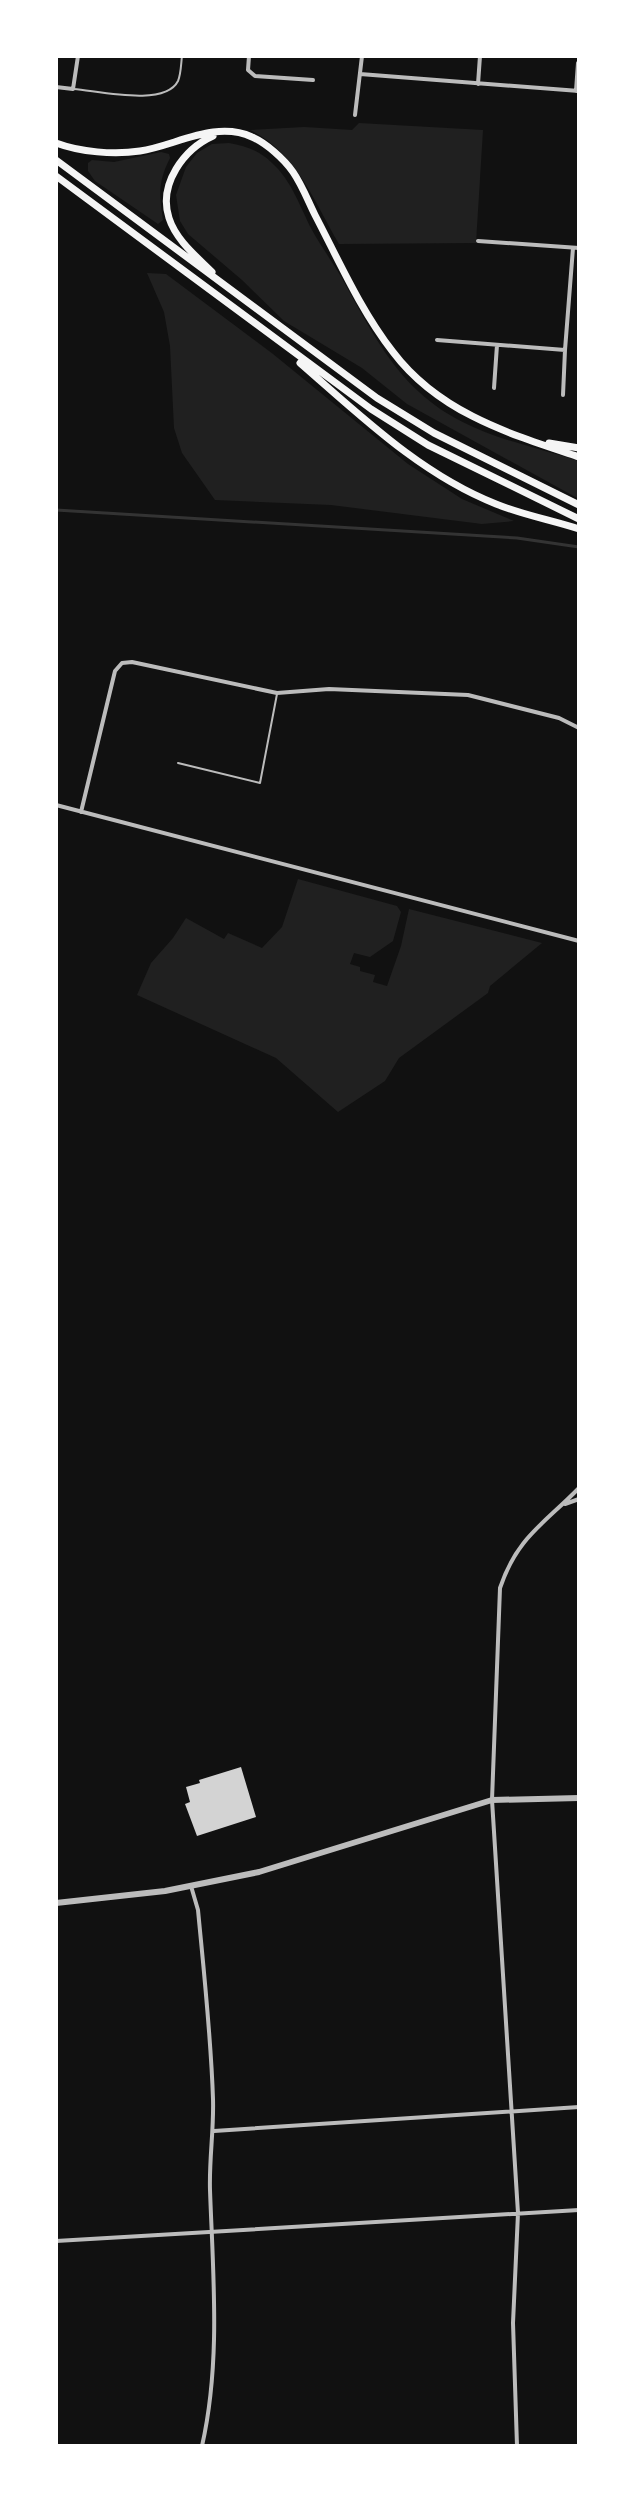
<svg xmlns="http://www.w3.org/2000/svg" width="635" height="2502" viewBox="0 0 635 2502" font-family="Mulish,sans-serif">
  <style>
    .green { fill: #202020 }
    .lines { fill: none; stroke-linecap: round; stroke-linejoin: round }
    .stream { stroke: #333; stroke-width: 3 }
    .building { fill: #d3d3d3 }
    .service { stroke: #bcbcbc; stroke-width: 2 }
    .minor { stroke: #bcbcbc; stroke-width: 4 }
    .tertiary { stroke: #bcbcbc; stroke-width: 6 }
    .trunk { stroke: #f5f5f5; stroke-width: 7 }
  </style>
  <rect width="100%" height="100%" fill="#111"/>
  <path class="green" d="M359 123 483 130 476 243 339 244C313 200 297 153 250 130L304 127 352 130Z
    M229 143C246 146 260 151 272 163 292 181 300 207 312 230 322 248 334 264 344 282 365 320 386 362 419 392 464 434 522 443 579 461V499L407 404 362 368 284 321 242 280 188 234 180 221 176 195 186 167 197 153 212 144Z
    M161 152 169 154 170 158C158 182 159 194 163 220L158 224 95 181 88 171V163L92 160 114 162Z
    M147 273 166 274 273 354 408 464 462 499 514 521 482 524 331 505 215 500 182 453 174 428 170 346 164 312Z
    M298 879 397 906 401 912 393 941 370 957 354 953 350 964 360 967V971L375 975 373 982 387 986 401 946 409 909 542 943 490 986 488 993 399 1058 385 1081 338 1112 276 1058 137 995 151 963 173 938 186 918 224 939 228 933 262 948 282 927Z"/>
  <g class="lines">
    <path class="stream" d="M56 510 517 538 579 547"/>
  </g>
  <path class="building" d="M241 1767 256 1817 197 1836 185 1804 190 1802 186 1787 200 1783 199 1780Z"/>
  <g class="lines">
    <path class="service" d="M74 89C99 91 165 107 178 81 181 74 181 64 182 56
      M178 763 260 783 277 694"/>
    <path class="minor" d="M249 56 248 70 255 76 313 80
      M360 74 579 91
      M478 84 480 56
      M56 87 73 89 78 56
      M576 91 578 63
      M355 115 362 56
      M478 241 579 248
      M437 340 565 350 573 248
      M494 388 497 345
      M563 395 565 350
      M56 805 579 941
      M81 812 115 671 122 663 132 662 277 693 329 689 468 695 559 718 579 728
      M565 1504 579 1499
      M191 1886 198 1910C204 1973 211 2036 213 2099 214 2130 209 2159 210 2190 213 2275 221 2362 202 2446
      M214 2131 579 2107
      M56 2241 579 2210
      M517 2446 513 2323 518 2213 492 1800 500 1588C517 1537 544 1524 579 1488"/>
    <path class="tertiary" d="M56 1903 165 1891 259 1872 492 1800 579 1798"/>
    <path class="trunk" d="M56 143C80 152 114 155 140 151 175 146 215 120 252 137 266 143 284 159 293 172 302 185 308 201 315 215 339 261 361 311 393 352 439 413 510 434 579 457
      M56 160 377 398 434 433 579 505
      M56 176 371 409 428 445 579 519
      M212 272C196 256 176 240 169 218 158 184 184 149 213 136
      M300 363C360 415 420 474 496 504 523 515 551 520 579 529
      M549 443 579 448"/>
  </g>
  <rect width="635" height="2502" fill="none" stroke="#ffffff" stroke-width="116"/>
</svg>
